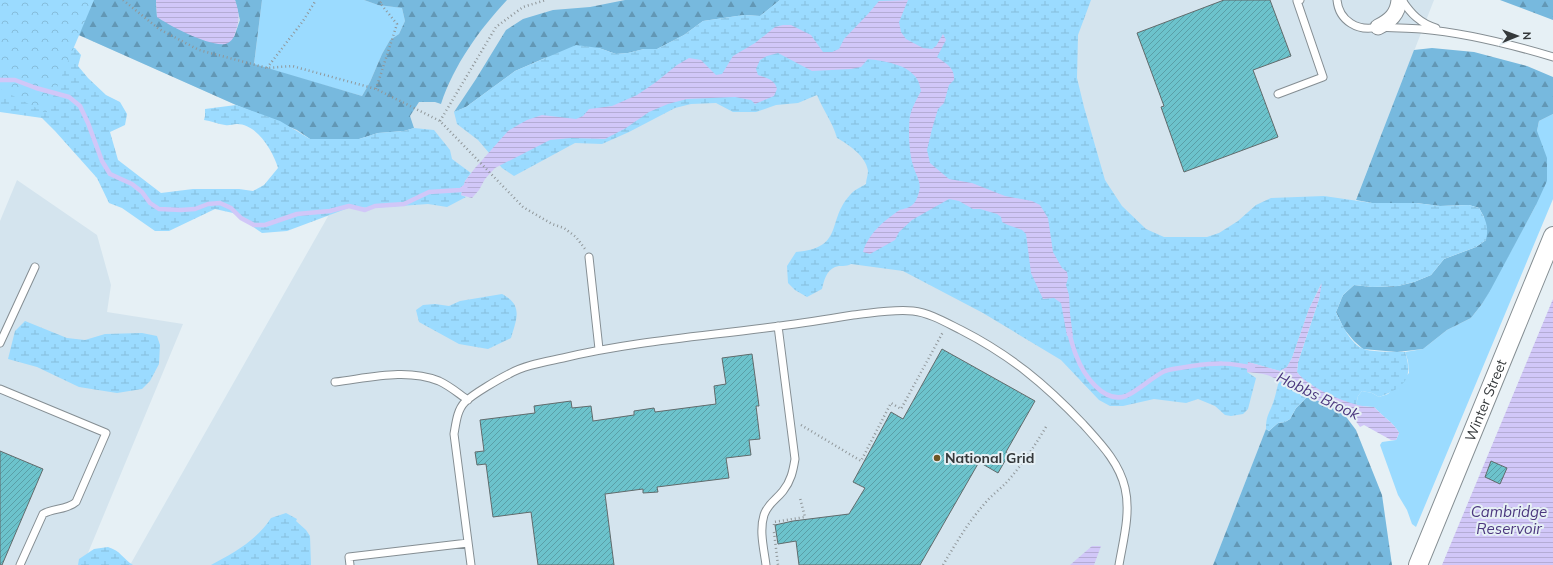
<svg xmlns="http://www.w3.org/2000/svg" width="1553" height="565" viewBox="0 0 1553 565" font-family="Mulish,sans-serif">
  <style>
    .built { fill: #d4e4ee }
    .green { fill: #9bdbff }
    .forest { fill: url(#forest-firs) }
    .wetland { fill: url(#wetland-marsh) }
    .park { fill: url(#park-crowns) }
    .water { fill: url(#water-rules) }
    .lines { fill: none; stroke-linecap: round; stroke-linejoin: round }
    .stream { stroke: #d1c7f8; stroke-width: 4.5 }
    .building { fill: url(#building-hatch); stroke: #616b6c }
    .service-casing { stroke: #858e93; stroke-width: 9 }
    .minor-casing { stroke: #858e93; stroke-width: 17 }
    .tertiary-casing { stroke: #858e93; stroke-width: 20 }
    .path { stroke: #90979a; stroke-width: 2.5; stroke-dasharray: 1 3; stroke-linecap: butt }
    .service { stroke: #fff; stroke-width: 7 }
    .minor { stroke: #fff; stroke-width: 15 }
    .tertiary { stroke: #fff; stroke-width: 18 }
    .poi-dot { fill: #6e5626; stroke: #e6f0f5; stroke-width: 1.5 }
    .labels { text-anchor: middle; stroke-width: 4; stroke-linejoin: round; paint-order: stroke }
    .street-label { font-size: 14px; fill: #34383a; stroke: #e6f0f5 }
    .poi-label { font-size: 14px; font-weight: bold; fill: #34383a; stroke: #e6f0f5; text-anchor: start }
    .water-label { font-size: 15px; font-style: italic; fill: #4c387f; stroke: #e6f0f5 }
  </style>
  <defs>
    <pattern id="forest-firs" width="22" height="20" patternUnits="userSpaceOnUse"><rect width="22" height="20" fill="#77b9de"/><path d="M5 1l3.5 6h-7zM16 11l3.5 6h-7z" fill="#6297b5"/></pattern>
    <pattern id="wetland-marsh" width="20" height="14" patternUnits="userSpaceOnUse"><rect width="20" height="14" fill="#9bdbff"/><path d="M1 5h8M5 5V1M11 12h8M15 12V8" fill="none" stroke="#86bddb"/></pattern>
    <pattern id="park-crowns" width="20" height="18" patternUnits="userSpaceOnUse"><rect width="20" height="18" fill="#9bdbff"/><path d="M2 6a3 3 0 1 1 6 0M12 15a3 3 0 1 1 6 0" fill="none" stroke="#86bddb"/></pattern>
    <pattern id="water-rules" width="6" height="5" patternUnits="userSpaceOnUse"><rect width="6" height="5" fill="#d1c7f8"/><path d="M0 2.5h6" fill="none" stroke="#b4acd5"/></pattern>
    <pattern id="building-hatch" width="6" height="6" patternUnits="userSpaceOnUse"><rect width="6" height="6" fill="#6cc3cc"/><path d="M-1 1l2-2M0 6l6-6M5 7l2-2" fill="none" stroke="#5a9fa7"/></pattern>
  </defs>
  <rect width="100%" height="100%" fill="#e6f0f5"/>
  <path class="built" d="M94 0H1434L1213 565H130L360 160 79 35Z
    M17 180 97 235 111 285 107 312 183 324 83 565H0V221Z"/>
  <path class="green" d="M262 0H364L378 5 402 8 405 21 399 34 390 40 382 54 370 82 362 96 254 65Z
    M1553 114V199L1416 527 1412 524 1407 510 1398 495 1380 445 1382 442 1396 440 1399 433C1396 425 1381 415 1374 407L1356 406 1358 396 1362 391 1372 393 1379 397 1388 394 1409 373 1408 361 1405 352 1423 349 1447 330 1471 318 1482 304 1536 205 1537 131 1539 121Z"/>
  <path class="forest" d="M0 0H156L157 17 234 37 240 20 235 0H262L254 64 362 96 370 82 382 54 390 40 399 34 405 21 402 8 378 5 364 0H507C479 30 454 65 441 104L435 102H419L410 116 414 128 404 131 378 133 359 139H310L297 130 236 105Z
    M625 0H780L760 16 744 15 703 21 684 35 657 49H644L628 53 616 54 599 48 545 58 515 71 466 107 454 112 476 79 506 30 523 19 553 10 590 7Z
    M1500 0H1553V20Z
    M1432 48 1474 52 1527 66 1553 77V114L1539 121 1537 131 1547 158V181L1536 205 1491 289 1482 304 1471 318 1447 330 1423 349 1397 352 1363 349 1354 341 1344 329 1336 312 1343 295 1354 285 1372 287 1398 286 1414 282 1431 275 1444 259 1476 247 1486 240 1484 217 1479 208 1469 205 1440 206 1416 203H1372L1356 200 1414 50Z
    M1307 397 1327 403 1341 410 1356 430 1382 495 1392 565H1213L1266 429 1269 431 1278 423 1285 422 1290 419 1296 408Z"/>
  <path class="wetland" d="M780 0H1091L1078 35 1077 78 1084 107 1105 180 1122 206 1146 229 1164 237H1207L1219 233 1238 221 1256 205 1271 198 1324 196 1372 203H1416L1440 206 1469 205 1479 208C1486 220 1489 227 1486 240L1476 247 1444 259 1431 275 1414 282 1398 286 1372 287 1354 285 1343 295 1336 312C1341 323 1351 345 1364 349 1371 352 1396 352 1405 352 1414 379 1404 388 1379 397L1372 393 1362 391 1358 396 1356 406C1338 399 1308 388 1297 372L1298 362 1319 299 1321 284 1309 309 1292 358 1287 367 1280 371 1248 362 1247 372 1256 378 1248 409 1243 414 1231 416 1225 415 1215 406 1198 399 1186 403 1154 399 1123 406H1110L1099 400 1061 360 983 313 903 271 851 264C846 267 840 265 835 267 826 271 824 281 822 289L807 297 795 290 788 283 787 266 796 252C845 248 826 221 850 195 854 190 861 187 866 184 866 180 868 175 868 171 866 156 849 145 837 138 833 123 823 110 817 95L798 103 776 105 756 112H733L716 103 691 104 675 108 629 132 602 144 575 143 514 176 502 168 478 140 457 124 454 112 466 107 515 71 576 45 599 48 616 54 628 53 644 49H657L684 35 703 21 744 15 760 16Z
    M64 46 75 48 81 55 78 66 88 78 106 95 120 102 127 114 125 125 110 132 118 160 161 193 193 189H239L253 191 264 185 278 168C273 151 257 124 237 124 233 124 229 126 225 125 218 124 211 121 204 120L205 116V109L236 105 280 121 310 139H359L378 133 404 131 414 128 434 130 450 150 452 159 471 173 465 181 461 195 466 197 447 207 428 204 372 208 351 207 287 231 262 233 233 213 215 209 169 231H155L122 208 109 203 97 178 55 131 42 118 0 112V59Z
    M502 294C523 305 517 318 511 338L488 349 459 344 419 322 416 310 423 305 435 304 449 306 460 301Z
    M25 321 67 338 85 340 105 334 142 333 157 336 160 345 159 364 150 381 142 389 117 393 79 387 37 367 8 359 15 331Z
    M1279 381 1307 397 1296 408 1290 419 1285 422 1278 423 1269 431 1266 429C1266 414 1270 413 1274 400 1276 394 1277 387 1279 381Z
    M286 513 297 519 296 521 306 530 310 536 311 565H211C234 553 258 539 271 518Z
    M108 547C121 551 122 558 133 565H78L79 559 94 549Z"/>
  <path class="park" d="M0 0H94L46 113 0 89Z"/>
  <path class="water" d="M156 0H235C239 11 240 19 236 30 235 35 233 40 228 43 215 50 168 25 157 17Z
    M908 0 899 22 901 32 906 39 923 48 932 49 936 46 943 34 946 40 937 57C946 64 955 67 954 80L949 85 944 103 938 109 932 129 927 150 930 163 949 179 972 183 1005 196 1032 201 1040 205 1048 218 1053 252 1062 268 1067 272 1068 278 1066 285 1069 295 1070 314 1073 336H1067L1061 303 1054 298 1043 299 1031 273 1026 234 1022 230 1008 225 1002 222 1001 217 997 214 980 209H973L959 201 949 199 912 220 899 232 895 240 870 254 863 252C868 234 884 221 898 211 901 209 904 209 907 208 915 205 917 199 919 192 922 182 915 174 913 165 909 153 908 129 910 116 912 107 917 99 921 91 920 87 919 82 917 79 908 64 883 61 868 59L861 67 851 69 812 71 778 53 767 56 760 60 756 69 758 75C767 78 775 80 777 89L774 96 755 104 751 100 735 97 687 99 668 104 649 112 626 128 605 139 571 138 550 140 495 168 485 179 479 190 472 198 461 195 465 181 475 168 508 131 518 125 527 120 542 115 576 119 583 116 589 109 612 106 637 95 656 82 677 65 689 58 701 60 716 75 722 74 733 56 755 43 775 27 783 25H791L811 35 823 52H832L839 49 844 39 868 14 879 1Z
    M1322 283 1319 299 1298 362 1297 372C1308 388 1354 408 1374 407 1381 415 1396 425 1399 433L1396 440H1391L1364 425 1360 427C1348 408 1326 404 1307 397 1294 392 1284 382 1272 377 1265 373 1255 373 1247 372L1248 362 1280 371 1287 367 1292 358 1309 309Z
    M1553 299V565H1442Z
    M1092 546H1101L1094 565H1070Z"/>
  <g class="lines">
    <path class="stream" d="M0 80H15L36 88 69 97 80 106 88 123 102 161 110 174 132 184 142 192 150 203 159 209 181 210 195 209 208 204 220 203 231 208 241 218 254 225H265L297 214 330 211 349 206 365 210 375 206 404 204 429 192 461 190 467 185
      M1069 332C1071 339 1073 348 1076 355 1083 374 1103 404 1126 396 1138 391 1152 377 1165 371 1174 368 1183 368 1192 366 1216 363 1229 362 1253 368"/>
  </g>
  <path class="building" d="M1224 0H1270L1291 56 1253 70 1278 137 1184 172 1161 107 1164 106 1137 33Z
    M942 349 1035 401 1006 452 1009 454 998 473 979 462 920 565H799L796 541 778 544 775 525 793 521 849 514 865 488 853 482 891 412 903 419Z
    M752 354 759 406H756L760 439 749 440 751 455 726 458 729 478 657 487 658 492 643 493V489L605 494 614 565H538L531 512 493 517 486 464 477 465 475 452 484 451 480 420 535 413 534 406 571 401 572 408 591 406 593 421 634 415V411L654 408 655 412 716 404 714 386 726 384 722 358Z
    M0 451 43 469 2 565H0Z
    M1491 461 1507 468 1500 484 1485 477Z"/>
  <g class="lines">
    <defs>
      <path id="service" d="M1337 0C1339 21 1358 32 1378 27 1392 28 1407 28 1421 29 1466 33 1510 44 1553 57
        M1402 0C1411 14 1420 23 1436 28
        M1278 94 1323 77 1297 1 1300 0
        M589 257 599 349
        M0 343 35 267
        M335 382C369 378 406 368 439 381 450 386 459 394 468 400
        M0 389 106 433 76 502C67 510 53 508 43 514L20 565
        M350 565 349 557 468 543
        M471 565 454 434C456 423 457 410 465 402 473 394 499 379 509 374 525 365 545 362 563 358 634 341 708 336 780 326 804 323 829 319 853 315 873 313 892 309 913 311 930 313 945 322 961 330 1010 355 1045 384 1083 424 1100 443 1119 462 1125 488 1131 513 1123 541 1119 565
        M766 565C764 549 759 531 764 515 768 503 776 500 783 491 791 481 793 471 795 459L778 326"/>
      <path id="minor" d="M1378 27C1390 21 1398 14 1399 0"/>
      <g id="tertiary">
        <path id="s1" d="M1418 565 1553 236"/>
      </g>
    </defs>
    <use href="#service" class="service-casing"/>
    <use href="#minor" class="minor-casing"/>
    <use href="#tertiary" class="tertiary-casing"/>
    <path class="path" d="M123 0 159 29 199 50 267 68 292 66 376 89 440 121 523 207 552 224 564 228 576 237 585 249
      M267 68 303 21 316 0
      M376 89 397 24 380 3 383 0
      M440 121 496 27 523 7 546 0
      M801 425 861 461 891 403 901 409 943 332
      M774 525V522L805 517 800 498
      M774 532 778 565
      M943 565C956 543 969 521 986 502 992 495 1000 489 1006 483 1022 465 1035 446 1047 425"/>
    <use href="#service" class="service"/>
    <use href="#minor" class="minor"/>
    <use href="#tertiary" class="tertiary"/>
  </g>
  <circle class="poi-dot" cx="937" cy="458" r="4"/>
  <g class="labels">
    <g class="street-label">
      <text dy="5" stroke="none"><textPath href="#s1" startOffset="178">Winter Street</textPath></text>
    </g>
    <g class="poi-label">
      <text x="945" y="463">National Grid</text>
    </g>
    <g class="water-label">
      <text transform="translate(1318 396) rotate(26)" y="5">Hobbs Brook</text>
      <text x="1509" y="517">Cambridge<tspan x="1509" dy="17">Reservoir</tspan></text>
    </g>
  </g>
  <g transform="translate(1517 36) rotate(89)" stroke="#e6f0f5" stroke-width="3" paint-order="stroke">
  <path d="M0-3L7 15L0 10L-7 15Z" fill="#34383a"/>
  <text y="-6" font-size="11" font-weight="bold" text-anchor="middle" fill="#34383a">N</text>
  </g>
</svg>
